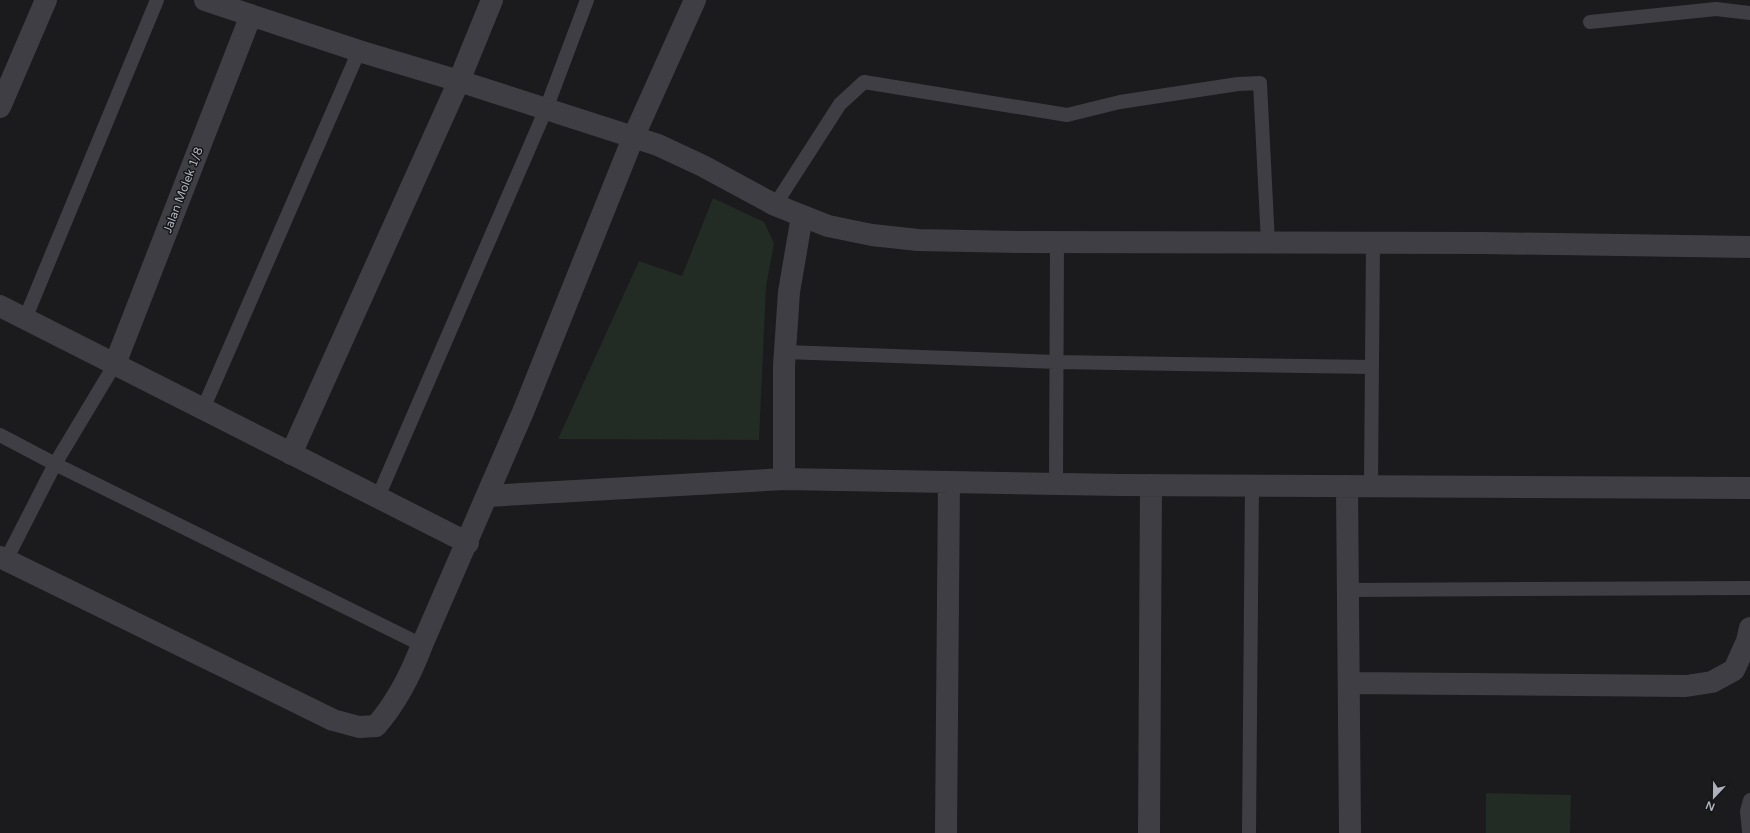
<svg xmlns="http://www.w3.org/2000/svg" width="1750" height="833" viewBox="0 0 1750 833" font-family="'Varela Round',sans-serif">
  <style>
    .green { fill: #222b24 }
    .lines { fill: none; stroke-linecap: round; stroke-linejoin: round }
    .service { stroke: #3e3e44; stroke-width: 14 }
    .minor { stroke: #3e3e44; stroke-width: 22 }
    .labels { text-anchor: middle; stroke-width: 3; stroke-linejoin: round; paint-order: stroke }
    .street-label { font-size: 12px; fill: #aeb0bc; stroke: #161618 }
  </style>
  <rect width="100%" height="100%" fill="#1b1b1d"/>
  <path class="green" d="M713 198 764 222 774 243 766 287 759 440 558 439 639 261 682 276Z
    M1486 793 1571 795 1570 833H1486Z"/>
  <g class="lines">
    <path class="service" d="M1590 22 1716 9 1750 13
      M775 205 840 104 864 82 1067 115 1120 102 1238 84 1260 83 1268 243
      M25 319 157 0
      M785 352 1056 362 1372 367
      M203 409 359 51
      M0 435 55 464 422 645
      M1056 483 1057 242
      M1371 485 1373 242
      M378 497 546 109 587 0
      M6 560 55 464 115 364
      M1348 590 1750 588
      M1750 800 1747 811 1749 831 1750 832
      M1249 833 1252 485"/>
    <path class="minor" d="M205 0 359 51 459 81 658 145 703 166 775 205 828 226 872 235 918 240 1021 242 1483 243 1750 247
      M0 107 46 0
      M0 306 468 543
      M115 364 251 15
      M291 454 459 81 492 0
      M784 479V366L789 292 802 216
      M1347 486 1350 833
      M488 496 784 479 1120 485 1750 488
      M0 557 333 720 359 727 376 726C397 702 411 674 422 645L523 412 633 138 695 0
      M1349 683 1686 686 1712 682 1734 670 1747 641 1750 628
      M946 833 949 482
      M1149 833 1151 485"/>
  </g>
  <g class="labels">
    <g class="street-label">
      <text transform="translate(183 190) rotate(-69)" y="4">Jalan Molek 1/8</text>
    </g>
  </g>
  <g transform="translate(1714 797) rotate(202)" stroke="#161618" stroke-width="3" paint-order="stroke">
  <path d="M0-3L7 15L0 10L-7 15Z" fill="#aeb0bc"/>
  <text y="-6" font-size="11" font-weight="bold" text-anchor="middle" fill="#aeb0bc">N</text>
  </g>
</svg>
